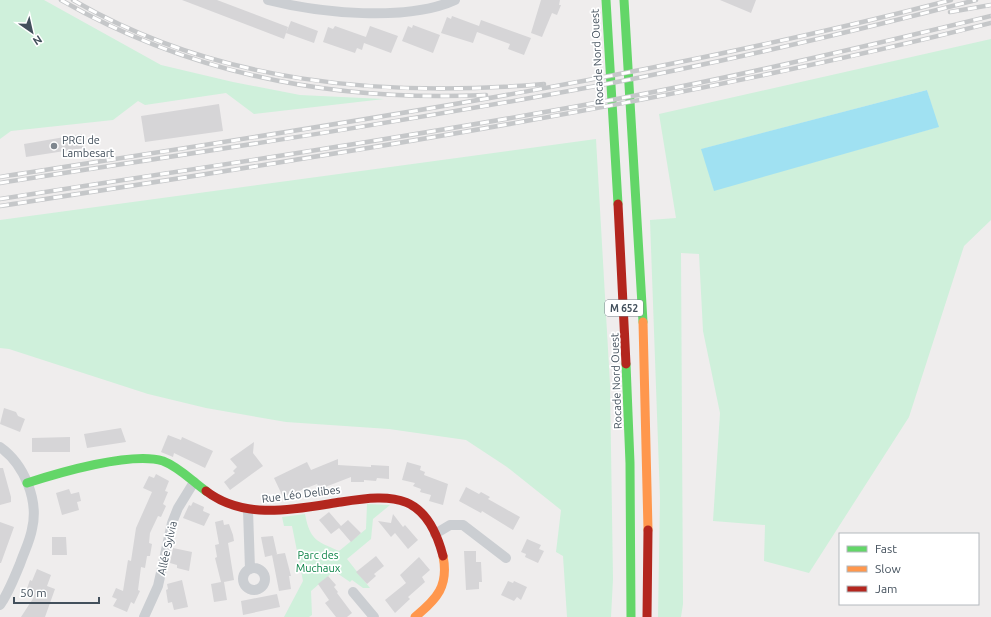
<svg xmlns="http://www.w3.org/2000/svg" width="991" height="617" viewBox="0 0 991 617" font-family="Ubuntu,sans-serif">
  <style>
    .green { fill: #cff0db; fill-rule: evenodd }
    .water { fill: #a0e1f2 }
    .building { fill: #d6d5d7 }
    .lines { fill: none; stroke-linecap: round; stroke-linejoin: round }
    .street { stroke: #cbced2; stroke-width: 10 }
    .fast { stroke: #63d668; stroke-width: 9 }
    .slow { stroke: #ff974d; stroke-width: 9 }
    .jam { stroke: #b3261e; stroke-width: 9 }
    .rail-casing { stroke: #c5c7c9; stroke-width: 4.5 }
    .rail { stroke: #fff; stroke-width: 3; stroke-dasharray: 9; stroke-linecap: butt }
    .poi-dot { fill: #7f878f; stroke: #fff; stroke-width: 1.5 }
    .labels { text-anchor: middle; stroke-width: 3.5; stroke-linejoin: round; paint-order: stroke }
    .shield { fill: #fff; stroke: #7b848d; stroke-width: 1 }
    .shield-label { font-size: 10px; font-weight: bold; fill: #43505c }
    .street-label { font-size: 11px; fill: #43505c; stroke: #fff }
    .poi-label { font-size: 11px; fill: #43505c; stroke: #fff; text-anchor: start }
    .park-label { font-size: 11px; fill: #0d8448; stroke: #fff }
  </style>
  <rect width="100%" height="100%" fill="#efeded"/>
  <path class="green" d="M0 0H44L161 65 233 82 300 95 384 99 254 114 226 93 145 105 138 101 113 120 11 131 0 139Z
    M991 39V220L964 246 909 417 809 573 764 561 765 525 713 521 720 413 703 331 699 254 681 253 683 604 681 617H658L660 498 650 220 676 218 659 114ZM927 90 938 127 714 190 702 149Z
    M596 139 610 384 613 579 611 617H567L563 556 556 552 561 510 507 467 466 440 389 429 286 422 206 408 148 394 9 349 0 348V220Z
    M367 504 390 505 373 519 371 539 347 559 370 588H363L352 580 350 582 334 571 311 591 312 615 309 617H284L303 581 292 526H284L282 517 305 514C310 540 316 541 339 551L366 529Z"/>
  <path class="water" d="M927 90 939 127 714 191 701 149Z"/>
  <path class="building" d="M182 0H217L288 27 284 39Z
    M541 0H560L559 5H561L557 15 552 13 542 37 531 33Z
    M720 0H756L751 13Z
    M452 16 479 26 481 20 531 38 524 55 508 49 510 44 477 32 473 43 441 33 447 17 451 19Z
    M291 21 318 31 314 43 286 33Z
    M413 25 440 35 433 53 402 41 408 26 412 28Z
    M335 26 366 37 364 42 370 26 398 36 391 53 364 43 362 50 357 48 355 53 323 42 328 27 333 29Z
    M219 104 223 131 145 142 141 116Z
    M82 134 84 148 26 157 24 144Z
    M4 408 16 412 18 416 25 419 20 432 0 424Z
    M121 428 126 442 87 448 84 434Z
    M168 435 181 440 182 437 213 451 205 468 174 453 173 457 161 452Z
    M70 437V452H32V438Z
    M254 442 253 453 263 466 230 490 224 482 235 473 233 471 237 467 230 459Z
    M338 459V465L371 467V465L389 466V479L377 478 376 481 364 480V482H351V477L320 489 317 484 283 497 274 478 307 462 311 470Z
    M407 462 421 466 420 470 425 472 424 475 448 484 443 505 429 501 431 495 420 492 421 489 413 486 415 483 402 480Z
    M0 468H3L11 497V502L0 505Z
    M156 474 169 481 165 491 168 492 163 504 166 506 161 517 158 516 150 533 149 543 152 544 150 556H147L145 568 141 567 138 590 140 591 134 604 131 602 127 612 113 606 117 599 112 597 116 588 123 591 128 560 131 561 136 528 152 492 143 488 149 476 154 478Z
    M466 487 479 494 481 492 490 497 488 499 520 517 513 530 482 511 481 513 459 501Z
    M69 489 71 494 79 492 81 501 77 502 79 510 62 515 56 493Z
    M193 502 204 507 203 511 210 514 204 526 183 518 189 505 191 506Z
    M329 512 341 526 348 520 361 533 351 542 339 528 331 534 319 520Z
    M393 514 403 527 405 525 418 540 408 549 395 533 391 537 378 521 391 523Z
    M223 520 224 525 229 524 233 535 234 541 228 543 234 580 224 582 227 600 214 602 211 584 221 582 215 558 217 557 215 545 219 544 215 522Z
    M0 522 14 527 1 563H0Z
    M273 536 277 554 265 557 261 537Z
    M52 537H66L67 555H52Z
    M527 539 541 545 539 549 544 551 538 563 525 557 526 554 521 552Z
    M173 548 192 552 189 571 177 568V565L170 563Z
    M464 551H476V562H481L482 582H479V589L466 590Z
    M285 553 291 576H289L291 589 279 591 272 555Z
    M376 556 384 566 374 574 376 576 367 584 356 572Z
    M419 557 430 570 422 577 425 582 408 597 410 599 395 613 385 600 406 583 400 575Z
    M37 569 51 575 47 586 55 589 45 617H21L34 597 25 594 30 580 32 581Z
    M328 576 336 585 334 587 338 592 337 593 352 613 347 617H336L325 603 329 600 318 584Z
    M182 580 188 607 174 610 172 602 168 603 166 590 168 589 167 584Z
    M508 581 513 583 514 581 527 587 521 600 517 597 514 601 501 595Z
    M277 594 280 607 243 615 241 601Z"/>
  <g class="lines">
    <path class="street" d="M268 0C319 13 407 22 455 0
      M0 447C24 464 39 500 32 529 30 541 24 552 20 564 14 578 9 592 0 605
      M248 510 250 569
      M435 534 450 525H463L506 558
      M243 579a11 11 0 1 1 22 0a11 11 0 1 1-22 0Z
      M353 592 374 617
      M144 617 158 586 172 523 178 508 194 482"/>
    <path class="fast" d="M606 0 618 204
      M624 0 643 322
      M626 364 630 463 631 617
      M27 483C58 473 132 451 163 461 179 467 192 481 206 491"/>
    <path class="slow" d="M643 322 648 530
      M415 617C437 599 449 586 443 556"/>
    <path class="jam" d="M618 204 626 364
      M206 491C245 521 296 509 341 502 395 493 427 494 443 556
      M647 617 648 530"/>
    <defs>
      <path id="rail" d="M61 0C191 75 337 102 486 95
        M73 0C216 83 382 98 544 84
        M950 12 991 5
        M0 177C319 127 638 81 951 0
        M0 183C199 152 398 123 596 86 724 62 851 32 976 0
        M0 199C199 168 398 139 595 103 728 79 860 48 991 16
        M0 206C332 155 664 105 991 23"/>
    </defs>
    <use href="#rail" class="rail-casing"/>
    <use href="#rail" class="rail"/>
  </g>
  <circle class="poi-dot" cx="54" cy="146" r="4"/>
  <g class="labels">
    <rect class="shield" x="605" y="300" width="38" height="16" rx="3"/>
    <g class="shield-label">
      <text x="624" y="312">M 652</text>
    </g>
    <g class="street-label">
      <text transform="translate(597 57) rotate(-93)" y="4">Rocade Nord Ouest</text>
      <text transform="translate(616 381) rotate(-92)" y="4">Rocade Nord Ouest</text>
      <text transform="translate(301 494) rotate(-7)" y="4">Rue Léo Delibes</text>
      <text transform="translate(167 548) rotate(-77)" y="4">Allée Sylvia</text>
    </g>
    <g class="poi-label">
      <text x="62" y="144">PRCI de<tspan x="62" dy="13">Lambesart</tspan></text>
    </g>
    <g class="park-label">
      <text x="318" y="559">Parc des<tspan x="318" dy="13">Muchaux</tspan></text>
    </g>
  </g>
  <rect x="839" y="533" width="140" height="72" fill="#ffffff" stroke="#b4b9be"/>
  <rect x="847" y="546" width="20" height="6" fill="#63d668" stroke="#b4b9be"/>
  <text x="875" y="553" font-size="12" fill="#43505c">Fast</text>
  <rect x="847" y="566" width="20" height="6" fill="#ff974d" stroke="#b4b9be"/>
  <text x="875" y="573" font-size="12" fill="#43505c">Slow</text>
  <rect x="847" y="586" width="20" height="6" fill="#b3261e" stroke="#b4b9be"/>
  <text x="875" y="593" font-size="12" fill="#43505c">Jam</text>
  <g transform="translate(32 32) rotate(146)" stroke="#ffffff" stroke-width="3" paint-order="stroke">
  <path d="M0-3L7 15L0 10L-7 15Z" fill="#43505c"/>
  <text y="-6" font-size="11" font-weight="bold" text-anchor="middle" fill="#43505c">N</text>
  </g>
  <path d="M14 597v6h85v-6" fill="none" stroke="#43505c" stroke-width="2"/>
  <text x="20" y="597" font-size="12" fill="#43505c" stroke="#ffffff" stroke-width="3" paint-order="stroke">50 m</text>
</svg>
